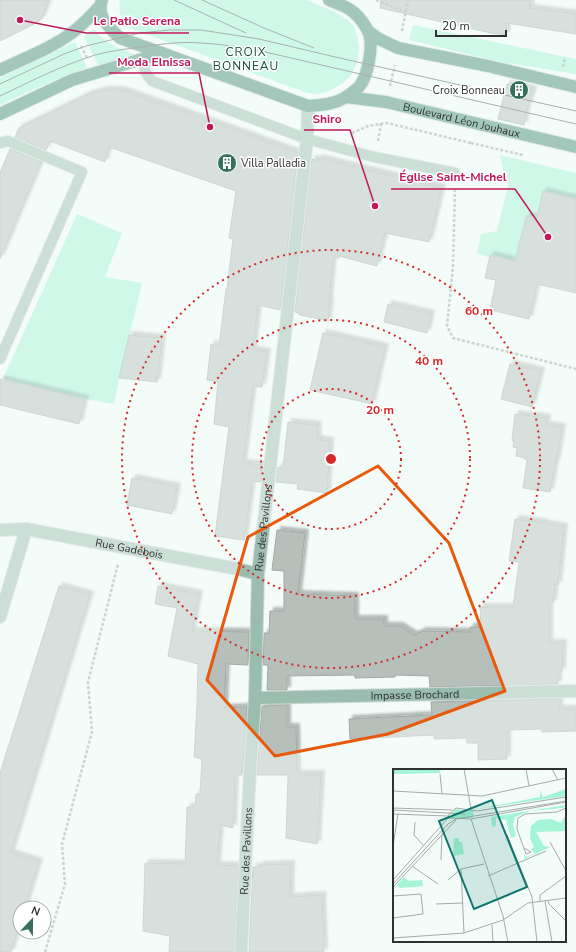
<svg xmlns="http://www.w3.org/2000/svg" width="576" height="952" viewBox="0 0 576 952" font-family="'Nunito Sans',sans-serif">
  <style>
    .green { fill: #a4f4d7 }
    .building { fill: #b7bfbb; stroke: #a1a9a5; filter: url(#shadow) }
    .lines { fill: none; stroke-linecap: round; stroke-linejoin: round }
    .lane-casing { stroke: #d0d7d4; stroke-width: 12 }
    .street-casing { stroke: #d0d7d4; stroke-width: 14 }
    .primary-casing { stroke: #d0d7d4; stroke-width: 14 }
    .path { stroke: #9da3a0; stroke-width: 2.5; stroke-dasharray: 3 2; stroke-linecap: butt }
    .lane { stroke: #9bbdb0; stroke-width: 10 }
    .street { stroke: #9bbdb0; stroke-width: 12 }
    .primary { stroke: #458872; stroke-width: 12 }
    .tram { stroke: #525655; stroke-width: 1 }
    .marked { fill: none; stroke: #e8590c; stroke-width: 3; stroke-linejoin: round }
    .ring { fill: none; stroke: #d62828; stroke-width: 2; stroke-dasharray: 2 4 }
    .labels { text-anchor: middle; stroke-width: 3; stroke-linejoin: round; paint-order: stroke }
    .poi-label { font-size: 11px; fill: #2e3130; stroke: #fff; text-anchor: end }
    .street-label { font-size: 11px; fill: #2e3130; stroke: #fff }
    .neighbourhood-label { font-size: 12px; letter-spacing: 1px; fill: #184b3b; stroke: #fff }
    .inset-road { fill: none; stroke: #a4aba8; stroke-width: 1 }
    .view { fill: #0f766e; fill-opacity: 0.15; stroke: #0f766e; stroke-width: 2 }
    .inset-edge { fill: none; stroke: #2e3130; stroke-width: 2 }
    .centre { fill: #d62828; stroke: #fff; stroke-width: 2 }
    .ring-label { font-size: 12px; text-anchor: middle; font-weight: bold; fill: #d62828; stroke: #fff; stroke-width: 3; stroke-linejoin: round; paint-order: stroke }
    .leader { fill: none; stroke: #c2185b; stroke-width: 1.5 }
    .callout-dot { fill: #c2185b; stroke: #fff; stroke-width: 1.5 }
    .callout-label { font-size: 12px; text-anchor: middle; font-weight: bold; fill: #c2185b; stroke: #fff; stroke-width: 3; stroke-linejoin: round; paint-order: stroke }
  </style>
  <defs>
    <filter id="shadow"><feDropShadow dx="3.5" dy="-3.5" stdDeviation="1" flood-color="#0004"/></filter>
  </defs>
  <rect width="100%" height="100%" fill="#f3fcf8"/>
  <path class="green" d="M120 0H307L335 12 346 19 353 25 357 35 359 49 357 63 351 75 343 83 331 90 319 94 307 93 130 28C121 19 118 13 120 0Z
    M413 25 576 59V75L570 73 501 62 409 40Z
    M94 29C108 46 119 48 139 56L98 65 84 37Z
    M75 42 88 70 57 79 0 105V78Z
    M500 155 576 173V199L543 191 539 219 525 216 515 261 491 255 490 257 477 254 481 234 497 231 509 182 503 170Z
    M77 214 122 233 105 277 142 283 119 379 114 404 85 399 3 379Z"/>
  <path class="building" d="M0 0H49L42 18 38 22 0 41Z
    M381 0H531L530 8 576 14V34L507 23 506 35 491 33 380 8Z
    M507 84 533 90 526 112 524 125 498 119Z
    M105 90H119L127 92 298 153 280 310 258 305 253 350 267 352 262 387 253 386 243 463 263 465 261 482 252 481 244 540 215 536 229 427 214 424 218 382 207 380 211 344 219 346 226 289H227L233 239 229 238 236 191 109 147 105 162 50 141 46 150 15 137 19 128 89 94Z
    M10 149 41 162 0 259V173Z
    M318 158 442 188 429 242 385 233 377 266 339 256V258L333 257 329 300 330 301 328 321 300 315V314L295 312 312 159 318 161Z
    M543 191 576 199V293L537 284 529 319 490 310 496 280 485 278 490 255 515 261 526 216 537 218Z
    M388 304 431 314 427 333 384 322Z
    M323 333 385 347 372 404 310 390Z
    M129 335 162 338 157 382 119 378Z
    M510 364 541 371 532 407 501 399Z
    M0 379 85 399 79 424 0 405Z
    M515 414 547 418 546 425 562 427 556 463H555L550 492 523 488 527 460 525 459V458L516 456 517 448 513 447 514 441H512Z
    M288 422 318 425 317 439 330 441 327 493 297 489 298 484 276 482 278 467 283 468Z
    M132 478 177 487 172 514 127 505Z
    M515 519 546 523V524L564 527 558 585 555 584 553 603H549V643H563L562 671H558V684L430 687 429 676 395 675V677L355 678V675L287 676V690H267L268 665H263L264 633H269L270 611H284V571L272 570 277 530 305 533 298 594 355 596V619H384V626H400L414 635 423 631 470 632V627H481L480 607H513L519 562 509 561Z
    M59 586 90 595 11 853 39 862 25 908H20V923L11 952H0V875L1 872H0V773Z
    M158 586 199 594 192 631 249 632 248 665 226 664 224 708 247 707 242 775H235L233 828 220 825 217 865 238 866 234 952H169L170 936 143 931 145 863 185 864 187 807H195L196 794H200L202 759 194 757 197 705 198 664 168 656 177 608 155 604Z
    M559 699V709H576V731L542 732 541 729 507 730V759L478 760V743H467V738L434 739V735L350 739 349 719 432 715 431 702Z
    M266 705H287V727H296L297 774H321L317 844 286 838 288 775H257L262 706H266Z
    M291 864 290 897 322 895 324 952H249L253 867H260V865Z"/>
  <g class="lines">
    <defs>
      <path id="lane" d="M146 58C142 70 145 71 152 81L307 139 374 157 455 173
        M0 143 8 141 82 172 0 359"/>
      <g id="street">
        <path id="s1" d="M0 530 26 529 238 569 258 574"/>
        <path d="M0 617 26 529"/>
        <path id="s2" d="M255 698 576 691"/>
        <path id="s3" d="M241 952 250 771 255 698 258 574 307 139 308 106"/>
      </g>
      <g id="primary">
        <path d="M102 0C96 17 109 27 120 38L308 106C322 105 335 104 346 97 350 94 356 90 359 87 368 76 375 42 367 29 363 22 356 13 349 9 343 5 335 3 329 0"/>
        <path d="M368 31 379 39 398 48 488 66 576 87"/>
        <path d="M0 70C25 58 52 48 73 32 83 24 92 15 100 6"/>
        <path id="s4" d="M346 97 386 102 576 147"/>
        <path d="M0 114 72 80 162 53"/>
      </g>
    </defs>
    <use href="#lane" class="lane-casing"/>
    <use href="#street" class="street-casing"/>
    <use href="#primary" class="primary-casing"/>
    <path class="path" d="M376 0 406 12
      M402 31 408 0
      M81 46 87 58
      M563 67 565 57
      M390 86 395 65
      M352 133 368 126 387 123 471 143V141
      M378 141 381 124
      M471 143 523 155
      M455 189 453 267 447 326 453 338 576 369
      M45 952 65 884 62 844 92 732 88 682 118 564"/>
    <use href="#lane" class="lane"/>
    <use href="#street" class="street"/>
    <use href="#primary" class="primary"/>
    <path class="tram" d="M174 0 246 33
      M202 0 264 28 314 48
      M0 84 64 54 86 46 140 33 169 30H201L259 39 344 59 576 111
      M0 96C29 82 59 67 89 57 103 52 119 50 134 48 156 45 178 41 201 43 221 44 241 47 261 51L576 124"/>
  </g>
  <path d="M0 0H576V952H0ZM378 466 449 543 505 691 388 734 275 756 207 680 248 537Z" fill="#f3fcf8" fill-opacity=".55" fill-rule="evenodd"/>
  <path class="marked" d="M378 466 449 543 505 691 388 734 275 756 207 680 248 537Z"/>
  <g class="ring">
    <circle cx="331" cy="459" r="70"/>
    <circle cx="331" cy="459" r="139"/>
    <circle cx="331" cy="459" r="209"/>
  </g>
  <defs>
    <symbol id="building-disc" viewBox="-11 -11 22 22"><circle r="9.5" fill="#33715d" stroke="#fff"/><path d="M-4-6H4V6H1V3H-1V6H-4ZM-2.5-4.3h1.7v1.8h-1.7ZM.8-4.3h1.7v1.8H.8ZM-2.5-1h1.7V.8h-1.7ZM.8-1h1.7V.8H.8Z" fill="#fff"/></symbol>
  </defs>
  <g fill-rule="evenodd">
    <use href="#building-disc" x="508" y="79" width="22" height="22"/>
    <use href="#building-disc" x="216" y="152" width="22" height="22"/>
  </g>
  <g class="labels">
    <g class="poi-label">
      <text x="505" y="94">Croix Bonneau</text>
      <text x="241" y="167" text-anchor="start">Villa Palladia</text>
    </g>
    <g class="street-label">
      <text dy="4" stroke="none"><textPath href="#s4" startOffset="118">Boulevard Léon Jouhaux</textPath></text>
      <text dy="4" stroke="none"><textPath href="#s3" startOffset="425">Rue des Pavillons</textPath></text>
      <text dy="4" stroke="none"><textPath href="#s1" startOffset="131">Rue Gadebois</textPath></text>
      <text dy="4" stroke="none"><textPath href="#s2" startOffset="160">Impasse Brochard</textPath></text>
      <text dy="4" stroke="none"><textPath href="#s3" startOffset="101">Rue des Pavillons</textPath></text>
    </g>
    <g class="neighbourhood-label">
      <text x="246" y="56">CROIX<tspan x="246" dy="14">BONNEAU</tspan></text>
    </g>
  </g>
  <g transform="translate(393 769)">
    <rect width="173" height="173" fill="#f3fcf8"/>
    <path d="M0 0H47V4L0 5ZM173 20V27L85 40 147 28V21L150 28ZM173 36 170 39 137 42 122 48 120 56 123 67 118 69 113 51 103 49V57L99 58 98 48ZM62 40 80 42 81 46 79 49H57ZM173 45V62L143 63 151 77 157 78 132 90 131 86 134 88 142 85 138 80 141 78 137 69 138 57 145 51 158 50 168 54ZM61 69H66V73H69L71 85 60 87ZM11 108 16 112 29 111 30 117 7 119 4 116Z" fill="#a4f4d7"/>
    <path class="inset-road" d="M71 0 78 40M133 0 136 17M159 0 165 11M47 5 49 25M0 22 89 27 173 9M0 39 59 41M0 41 72 45M0 45 55 47M55 49 56 45 63 39 84 42 173 28M55 49 78 50 173 33M78 50 110 147 115 173M22 53 21 66 31 77M114 66 139 128 144 173M157 73 173 102M0 77 5 45M131 79 138 83 133 85 125 63 124 59 125 49 132 45 164 43 173 39M48 91 49 64M19 97 45 115M68 100 71 164M95 107 153 82M0 111 55 49M55 111 68 100 91 95M0 115 55 55 63 50 173 32M0 118 63 51M0 127 28 125 30 145 0 149M155 131 156 135 173 152M147 132V126L173 107M152 132 159 173M43 135 70 134M99 156 100 173M0 169 71 164 110 151 135 134 173 129"/>
    <path class="view" d="M99 31 134 118 81 140 46 52Z"/>
    <rect width="173" height="173" class="inset-edge"/>
  </g>
  <circle cx="331" cy="459" r="6" class="centre"/>
  <g class="ring-label">
    <text x="479" y="315">60 m</text>
    <text x="429" y="365">40 m</text>
    <text x="380" y="414">20 m</text>
  </g>
  <path class="leader" d="M20 20L86 33H189M210 127L199 73H109M375 206L350 130H304M548 237L515 189H391"/>
  <g class="callout-dot">
    <circle cx="20" cy="20" r="4"/>
    <circle cx="210" cy="127" r="4"/>
    <circle cx="375" cy="206" r="4"/>
    <circle cx="548" cy="237" r="4"/>
  </g>
  <g class="callout-label">
    <text x="137" y="25">Le Patio Serena</text>
    <text x="154" y="66">Moda Elnissa</text>
    <text x="327" y="123">Shiro</text>
    <text x="453" y="181">Église Saint-Michel</text>
  </g>
  <g transform="translate(32 920) rotate(22)"><circle r="19" fill="#ffffff" stroke="#abadac"/>
  <path d="M0-3L7 15L0 10L-7 15Z" fill="#33715d"/>
  <text y="-6" font-size="11" font-weight="bold" text-anchor="middle" fill="#2e3130">N</text>
  </g>
  <path d="M436 30v6h70v-6" fill="none" stroke="#2e3130" stroke-width="2"/>
  <text x="442" y="30" font-size="12" fill="#2e3130" stroke="#ffffff" stroke-width="3" paint-order="stroke">20 m</text>
</svg>
